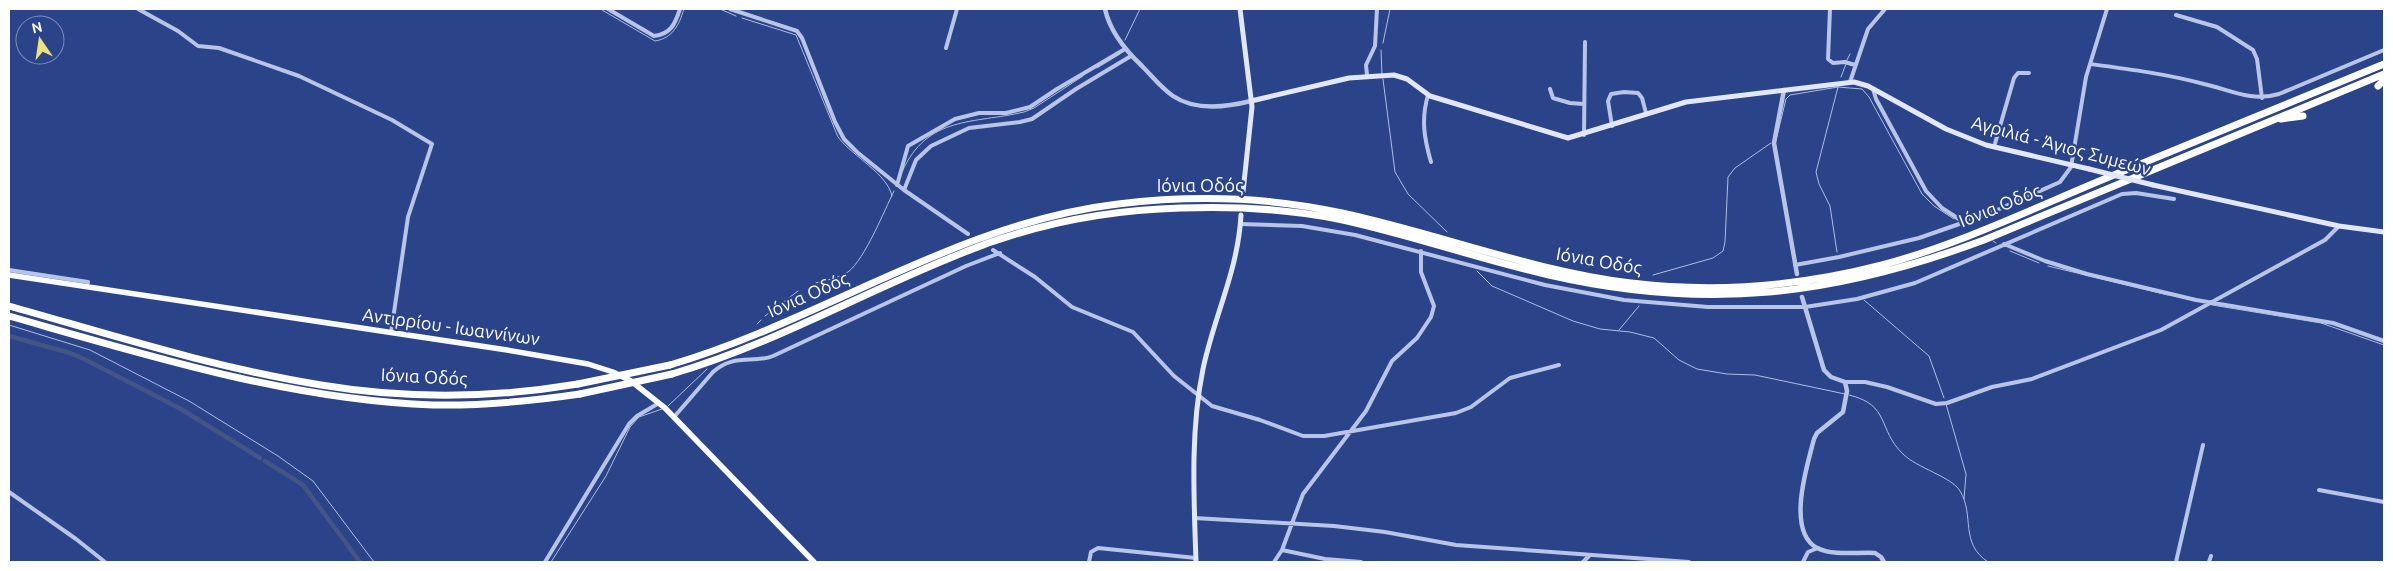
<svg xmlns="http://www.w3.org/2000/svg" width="2393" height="571" viewBox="0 0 2393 571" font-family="Ubuntu,sans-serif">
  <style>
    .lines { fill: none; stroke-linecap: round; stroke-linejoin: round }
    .stream { stroke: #adbee8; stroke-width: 1 }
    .canal { stroke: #435486; stroke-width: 4.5 }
    .minor { stroke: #b8c5e8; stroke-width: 4 }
    .tertiary { stroke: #b8c5e8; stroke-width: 4.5 }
    .secondary { stroke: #e1e7f7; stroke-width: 5 }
    .primary { stroke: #f9fafe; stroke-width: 5.5 }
    .motorway { stroke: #fff; stroke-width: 7 }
    .secondary-bridge { stroke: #e1e7f7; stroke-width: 5 }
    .motorway-bridge { stroke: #fff; stroke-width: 7 }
    .labels { text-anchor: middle; stroke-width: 4.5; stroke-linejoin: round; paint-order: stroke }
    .street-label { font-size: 18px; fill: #fff; stroke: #2b4388 }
  </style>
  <rect width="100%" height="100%" fill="#2b4388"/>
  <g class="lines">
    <path class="stream" d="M720 9 736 16
      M602 10 655 41C673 38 679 25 684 9
      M742 18 796 35 838 137C853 157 887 173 892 196
      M1125 40 1140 9
      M1383 43 1390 9
      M1381 50 1382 75
      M1847 60 1850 54
      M1097 68 1120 54
      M1841 77 1846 64
      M1383 79 1395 172 1408 194 1447 232
      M1777 136 1786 99 1790 95 1838 87 1862 89 1869 97 1922 194 1934 206 1954 219
      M902 172C927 115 974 124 1024 112L1034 108 1083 76
      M1993 241 1996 243
      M2010 251 2039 263
      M1837 252 1830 206 1819 184 1816 172 1838 87
      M2048 266 2168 295
      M1477 271 1492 286 1573 321 1600 329 1630 332 1654 338 1679 360 1697 369 1727 374 1755 375 1845 394
      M1653 275 1713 258 1723 251 1725 242 1728 177 1735 168 1771 143
      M816 283C827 280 839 278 848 272 865 259 884 211 894 191
      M1864 300 1929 356 1944 398
      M2212 305 2321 323 2384 345
      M765 316 798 291
      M757 324 761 320
      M9 325 90 350 189 401 278 456 313 481 374 562
      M1619 330 1639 306
      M1849 395C1891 405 1877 429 1903 454 1917 468 1952 477 1960 491 1975 515 1959 543 1988 562
      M1946 404 1966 474 1964 499
      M668 406 707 369
      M551 562 606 476 630 427 639 417 662 409"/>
    <path class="canal" d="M9 336 70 353 84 359 181 409 260 458
      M265 461 303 485 360 562"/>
    <path class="minor" d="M138 9 178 31 198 46 219 48 299 76 392 120 432 144 408 217 391 333
      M608 9 654 36C671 34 675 24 680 9
      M730 9 797 31 802 38 835 122 844 139 857 152 904 190 968 234
      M1830 9 1828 59 1833 63 1845 62 1855 65
      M2176 15 2217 27 2253 50 2257 59 2262 98
      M946 48 957 9
      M2090 64C2128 69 2167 74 2204 84 2231 90 2251 102 2279 94L2384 50
      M1367 75 1366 65 1375 46 1377 9
      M1850 82 1868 29 1885 9
      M1550 89 1553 98 1570 103 1584 104
      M1873 89 1876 99 1926 191 1942 208 1965 223
      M1428 95C1421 119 1424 138 1431 162
      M1612 126 1608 101 1611 94 1624 92 1638 93 1642 98 1646 113
      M1584 135 1585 42
      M1994 147 2014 78 2018 73H2029
      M897 185 908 146 955 119 979 113H1006L1030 107 1057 89 1125 49
      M904 190 916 160 931 146 969 128 1020 122 1032 119 1076 89 1131 56
      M1240 224 1302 226 1355 235 1545 285 1624 300 1708 307H1805L1857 299 1915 283 2122 194 2136 193 2174 199
      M2004 244 2045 261 2087 274 2196 300 2333 323 2384 341
      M993 250 1035 277 1072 307 1133 332 1174 376 1212 406 1260 420 1303 436H1324L1456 413 1471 407 1510 378 1559 365
      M1795 265 1839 257 1919 238 1988 214 2060 182 2071 167 2086 77 2107 9
      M9 270 88 282 86 287
      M1845 382H1865L1887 387 1936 404 1947 403 1992 387 2032 379 2161 330 2325 240 2339 226
      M674 417 713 372C734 353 753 364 773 356L966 266 1000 253
      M2319 490 2384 502
      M9 492 76 539 105 562
      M1194 518 1334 526 1385 532 1456 545 1689 562
      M1282 550 1325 559 1361 562
      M545 562 629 424 637 416 659 403
      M1089 562 1091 552 1098 548 1196 558
      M1274 562 1282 550 1303 494 1366 411 1392 361 1417 338 1431 317 1434 306 1421 272V251
      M1583 562 1589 556
      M1803 562 1808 552 1818 548
      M2176 562 2203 445
      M2209 562 2211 556"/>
    <path class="tertiary" d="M1105 9C1110 32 1125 50 1142 66 1152 76 1161 88 1173 96 1195 111 1227 107 1251 101
      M1784 90 1774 143 1797 274
      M1802 297 1824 370 1831 377 1845 382 1847 391 1843 412 1817 433 1814 439C1807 466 1786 531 1817 548 1833 556 1858 552 1875 553L1881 557 1884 562"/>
    <path class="secondary" d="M1240 9 1252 107 1243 192
      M1251 101 1349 78 1394 75 1407 79 1430 96 1568 138 1686 102 1854 82 1868 86 1946 129 1986 145 2089 169
      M2153 185 2339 226 2384 232
      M1196 562C1194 499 1190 432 1203 369 1214 316 1238 271 1241 215"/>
    <path class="primary" d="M9 275 507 350 588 364 613 372 631 381 665 408 814 562"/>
    <path class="motorway" d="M2378 86 2384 80
      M2281 119 2303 116
      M9 306C112 335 215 368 321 385 405 399 494 398 578 384
      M9 316C146 355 290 400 433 405 483 406 532 401 580 394
      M670 365C823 320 957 223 1118 204 1192 195 1269 197 1342 213 1439 234 1533 271 1631 283 1714 293 1801 286 1882 265 1960 244 2034 208 2109 177 2201 139 2292 102 2384 64
      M672 374C771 345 860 294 955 256 1026 226 1104 210 1181 208 1233 206 1287 209 1338 219 1409 234 1478 259 1549 275 1706 311 1834 296 1984 240L2384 74"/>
    <path class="secondary-bridge" d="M2089 169 2153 185"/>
    <path class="motorway-bridge" d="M578 384 670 365
      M580 394 672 374"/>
  </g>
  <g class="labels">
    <g class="street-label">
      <text transform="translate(2061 146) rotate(15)" y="6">Αγριλιά - Άγιος Συμεών</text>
      <text x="1200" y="192">Ιόνια Οδός</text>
      <text transform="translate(2000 206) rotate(-22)" y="6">Ιόνια Οδός</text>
      <text transform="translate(1599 261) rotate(10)" y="6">Ιόνια Οδός</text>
      <text transform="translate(808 295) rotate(-24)" y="6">Ιόνια Οδός</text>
      <text transform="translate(451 327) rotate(8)" y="6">Αντιρρίου - Ιωαννίνων</text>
      <text transform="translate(424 377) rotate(3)" y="6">Ιόνια Οδός</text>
    </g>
  </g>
  <rect width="2393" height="571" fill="none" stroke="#ffffff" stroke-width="20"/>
  <g transform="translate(40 40) rotate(347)"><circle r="24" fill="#2b4388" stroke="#808eb8"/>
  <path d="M0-4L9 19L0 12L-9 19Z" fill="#eee280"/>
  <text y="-8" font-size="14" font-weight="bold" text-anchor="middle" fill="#ffffff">N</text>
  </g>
</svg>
